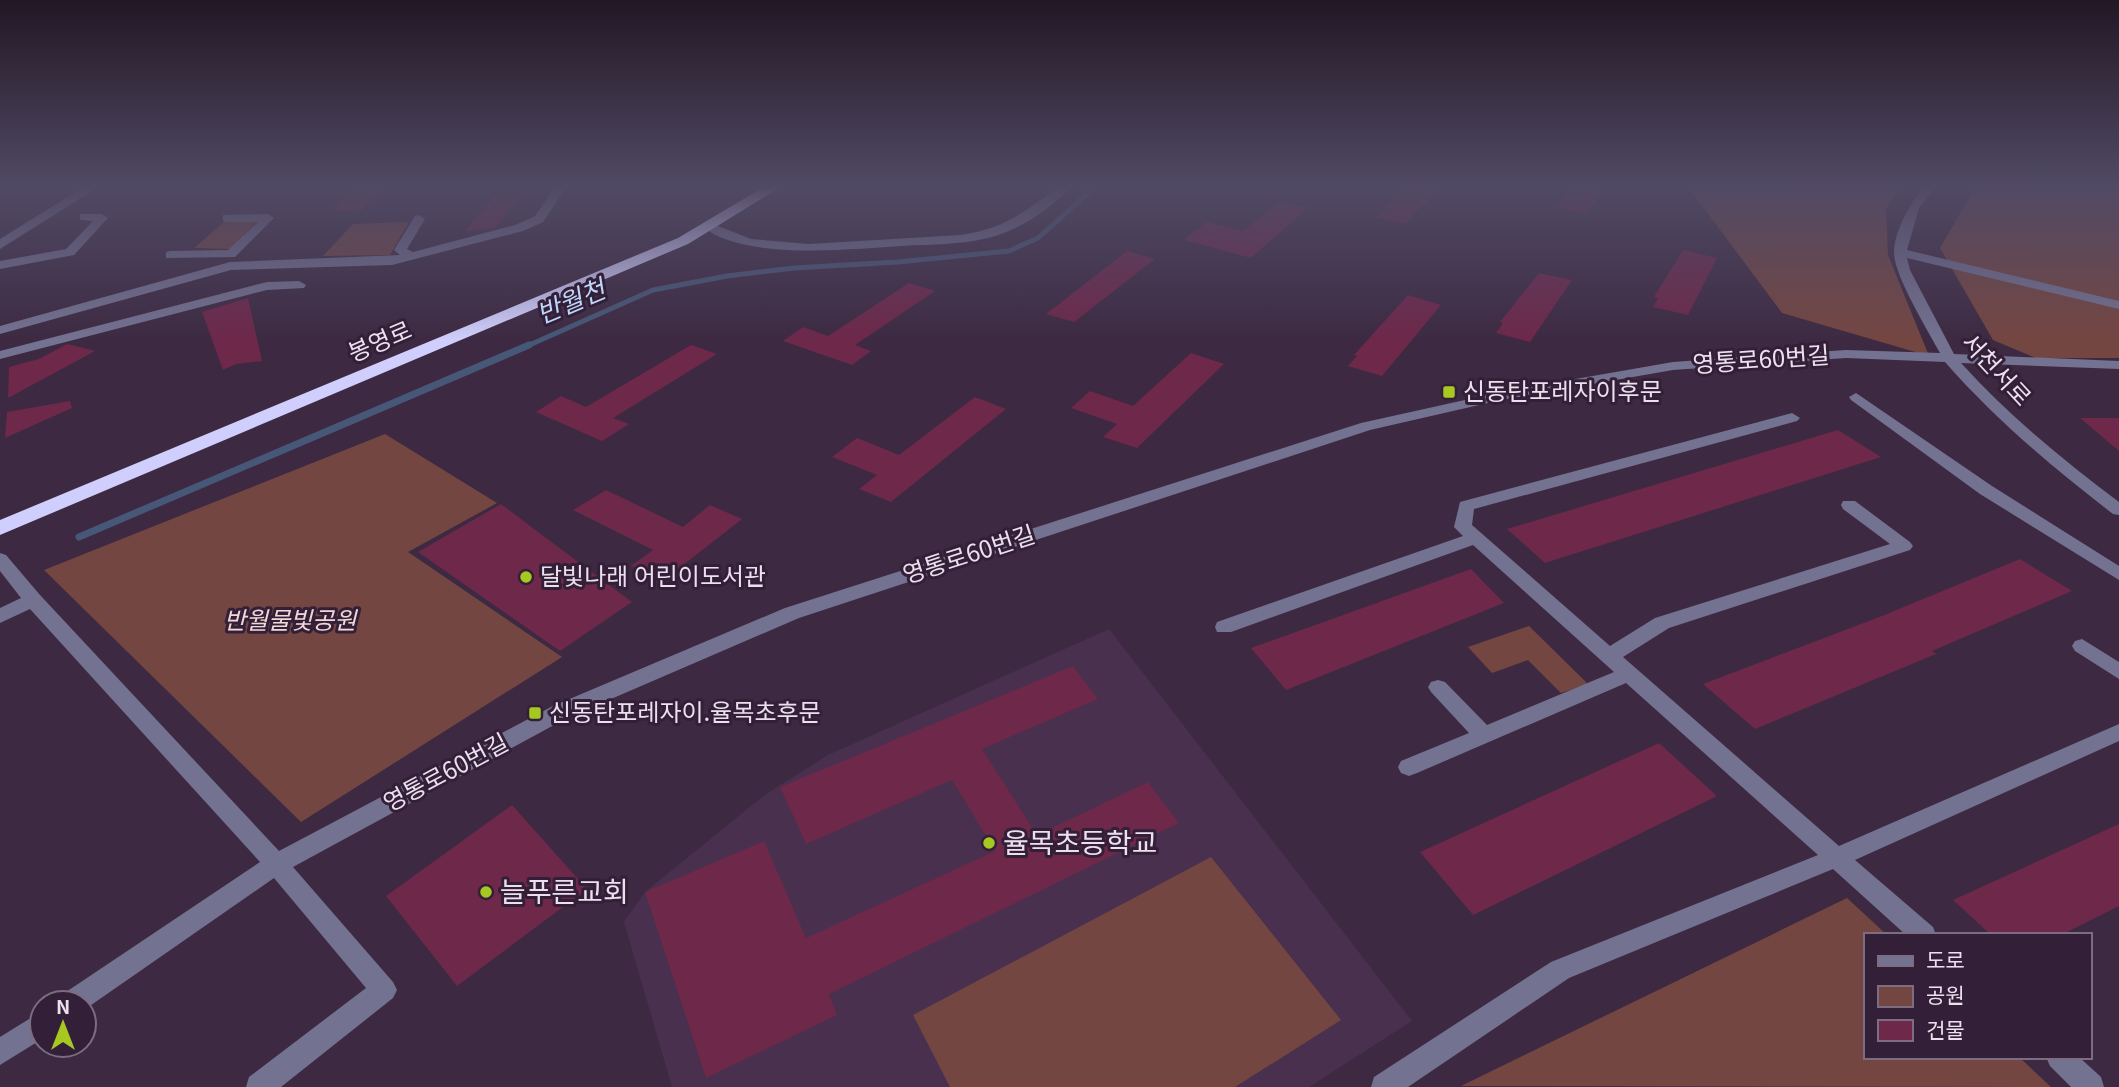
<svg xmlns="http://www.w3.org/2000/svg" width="2119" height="1087" viewBox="0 0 2119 1087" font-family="Georgia,'Noto Sans KR',serif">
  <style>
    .built { fill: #48304e }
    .green { fill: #744642 }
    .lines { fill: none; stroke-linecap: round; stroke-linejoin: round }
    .stream-far1 { stroke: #475777; stroke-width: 5 }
    .stream { stroke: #475777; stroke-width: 7 }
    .building { fill: #6d284a }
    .minor { fill: #747291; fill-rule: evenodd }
    .highway { fill: #d0cefc; fill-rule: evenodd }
    .poi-dot { fill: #a6c821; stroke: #332038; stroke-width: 2.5 }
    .labels { text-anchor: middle; stroke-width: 6; stroke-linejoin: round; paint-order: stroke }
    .street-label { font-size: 24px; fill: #ece0ef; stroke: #332038 }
    .poi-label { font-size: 24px; fill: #ece0ef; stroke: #332038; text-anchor: start }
    .park-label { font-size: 24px; font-style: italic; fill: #f0d8d6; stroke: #332038 }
    .water-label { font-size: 26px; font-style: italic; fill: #bed7f9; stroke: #332038 }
    .near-poi-label { font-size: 28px; fill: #ece0ef; stroke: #332038; text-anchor: start }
  </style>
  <rect width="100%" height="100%" fill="#3d2a42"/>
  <path class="built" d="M1109 629 1412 1021 1309 1087H672L624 922 645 892 766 794 828 755Z"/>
  <path class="green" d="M1689 188H1899L1886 209 1888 255 1929 356 1782 313Z
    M1975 188H2119V358H2036L1993 340 1940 248Z
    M225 221H257L231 249 194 248Z
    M409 222 390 255 323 256 353 224Z
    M385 434 497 503 408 552 562 657 301 822 44 570Z
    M1529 626 1588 684 1561 693 1528 660 1492 673 1468 647Z
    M1211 857 1341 1020 1235 1087H950L913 1015Z
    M1847 898 1887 935H1865V1057H2019L2051 1087 1461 1086Z"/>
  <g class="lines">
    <path class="stream-far1" d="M525 347 653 290 727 276 794 268 898 262 1009 251 1038 238 1094 188"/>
    <path class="stream" d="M79 537 529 345"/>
  </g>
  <path class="building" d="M355 188H384L361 211 332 210Z
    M1405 188H1440L1405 224 1377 217 1385 210 1382 209Z
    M1572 188H1605L1586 214 1557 207Z
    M495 197H521L495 228 465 231Z
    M1280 202 1308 208 1251 258 1184 240 1207 222 1243 231Z
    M1683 250 1717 258 1688 315 1653 307 1658 298 1654 297Z
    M1127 251 1155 259 1074 322 1046 314Z
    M1539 273 1572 280 1530 342 1496 333 1503 323 1500 322Z
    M909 283 935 291 855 345 871 351 852 365 783 341 803 327 828 336Z
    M1408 295 1441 305 1382 376 1348 366 1357 356 1354 355Z
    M248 298 262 361 236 364 223 370 202 312Z
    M67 344 95 351 8 398 9 367 39 359Z
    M691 345 717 354 613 418 629 424 602 441 536 412 561 396 586 407Z
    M1191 353 1224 364 1137 448 1103 437 1117 424 1071 408 1090 391 1133 406Z
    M975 397 1006 409 891 502 859 489 877 475 832 457 857 438 899 455Z
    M70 401 72 408 5 438 7 412Z
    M2080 418H2119V451Z
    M1838 430 1881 457 1545 563 1507 529Z
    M606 490 683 527 710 505 742 519 664 580 631 566 653 550 573 510Z
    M501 504 538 532 632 602 560 651 418 552Z
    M2020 559 2072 591 1932 651 1936 654 1755 729 1703 684 1882 616Z
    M1471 569 1504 603 1286 690 1251 648Z
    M1073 666 1098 699 982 749 1037 835 1148 782 1179 823 829 994 837 1015 706 1078 645 892 764 841 806 938 995 851 952 780 806 844 780 787Z
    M1659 743 1717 796 1473 915 1420 852Z
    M512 805 587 889 457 986 386 896Z
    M2119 824V906L2061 935H1991L1953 900Z"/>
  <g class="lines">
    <path class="minor" d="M82 188H97L0 249V239Z
      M554 188H566L543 222 523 231 392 265 231 270 0 334V326L230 262 400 255 394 250 415 216 419 215 425 219 407 249 413 252 515 225 535 216Z
      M1057 188H1070C1049 210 1018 231 988 238 960 245 930 244 902 246 851 249 742 261 702 226L708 222 751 239 809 244 960 235C1005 228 1021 214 1057 188Z
      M1923 188H1935L1919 208 1907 250 2119 301V309L1907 258 1910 270 1954 354 2119 361V369L1961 363C2008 415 2063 460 2119 502V515L2113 514C2053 468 1995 419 1945 362L1846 358 1673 370 1501 400 1370 430 799 618 567 718 293 867 393 982 397 990 393 998 281 1087H246L249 1077 366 988 274 878 84 1010V1003H59L63 994 260 862 30 609 0 623V608L21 598 0 571V553L6 555 40 595 279 851 553 706 785 608 1361 423 1501 392 1673 362 1846 350 1940 353C1928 331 1894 275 1894 253 1894 231 1910 204 1923 188Z
      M80 214H102L108 218 74 255 0 269V261L66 249 93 221 80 220Z
      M223 215 268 214 274 218 235 257 166 258V252L170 251 228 250 258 222H227L223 221Z
      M299 281 306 285 304 288 267 290 0 359V351L267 282Z
      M1856 393 1992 486 2119 566V580L1980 494 1851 400 1849 397Z
      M1792 413 1800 418 1797 421 1474 509 1472 525 1610 646 1655 618 1890 544 1843 509 1841 505 1843 501H1855L1910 542 1913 546 1910 550 1669 628 1623 657 1839 846 2119 724V741L1855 860 1933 927 1936 935H1906L1833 869 1569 978 1408 1087H1371L1374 1077 1551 962 1818 855 1626 683 1417 773 1409 776 1401 773 1398 767 1401 761 1469 733 1431 692 1428 687 1431 682 1438 680 1445 682 1487 725 1614 672 1473 545 1231 632H1217L1215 627 1217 622 1463 536 1454 527 1460 502Z
      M2082 639 2119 662V679L2075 651 2072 646 2075 641Z
      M42 1011V1039L0 1065V1037Z
      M2046 1057H2079L2101 1077 2104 1087H2071L2050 1066Z"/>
    <path class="highway" d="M762 188H779L688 244 0 535V520L678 238Z"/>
  </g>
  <linearGradient id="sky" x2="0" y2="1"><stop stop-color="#221724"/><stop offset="0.55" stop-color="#514a65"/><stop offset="1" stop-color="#514a65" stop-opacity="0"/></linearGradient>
  <rect width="2119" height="340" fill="url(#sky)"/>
  <g class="poi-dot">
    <rect x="1442" y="385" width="14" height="14" rx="3.5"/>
    <circle cx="526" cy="577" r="7"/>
    <rect x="528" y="706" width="14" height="14" rx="3.5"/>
    <circle cx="989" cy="843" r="7"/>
    <circle cx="486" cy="892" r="7"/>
  </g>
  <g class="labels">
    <g class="street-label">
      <text transform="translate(380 342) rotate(-23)" y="8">봉영로</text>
      <text transform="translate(1761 360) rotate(-4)" y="8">영통로60번길</text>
      <text transform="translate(1996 370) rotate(47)" y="8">서천서로</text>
      <text transform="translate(969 555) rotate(-18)" y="8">영통로60번길</text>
      <text transform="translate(446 773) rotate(-28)" y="8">영통로60번길</text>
    </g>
    <g class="poi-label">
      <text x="1463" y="400">신동탄포레자이후문</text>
      <text x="540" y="585">달빛나래 어린이도서관</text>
      <text x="549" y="721">신동탄포레자이.율목초후문</text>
    </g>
    <g class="park-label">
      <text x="290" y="629">반월물빛공원</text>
    </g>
    <g class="water-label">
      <text transform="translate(571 302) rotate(-23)" y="9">반월천</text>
    </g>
    <g class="near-poi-label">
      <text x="1003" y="853">율목초등학교</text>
      <text x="500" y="902">늘푸른교회</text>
    </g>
  </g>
  <rect x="1864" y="933" width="228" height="126" fill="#332038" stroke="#7d6d81" stroke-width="2"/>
  <rect x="1878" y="956" width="35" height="10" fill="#747291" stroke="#7d6d81" stroke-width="2"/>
  <text x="1926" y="968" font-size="21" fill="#ece0ef">도로</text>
  <rect x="1878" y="986" width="35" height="21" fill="#744642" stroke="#7d6d81" stroke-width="2"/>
  <text x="1926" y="1003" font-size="21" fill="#ece0ef">공원</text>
  <rect x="1878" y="1020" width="35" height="21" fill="#6d284a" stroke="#7d6d81" stroke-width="2"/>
  <text x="1926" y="1038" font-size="21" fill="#ece0ef">건물</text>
  <g transform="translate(63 1024)"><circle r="33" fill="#332038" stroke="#7d6d81" stroke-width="2"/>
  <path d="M0-5L12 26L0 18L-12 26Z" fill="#a6c821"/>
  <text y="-10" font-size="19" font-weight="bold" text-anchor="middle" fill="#ece0ef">N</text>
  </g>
</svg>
